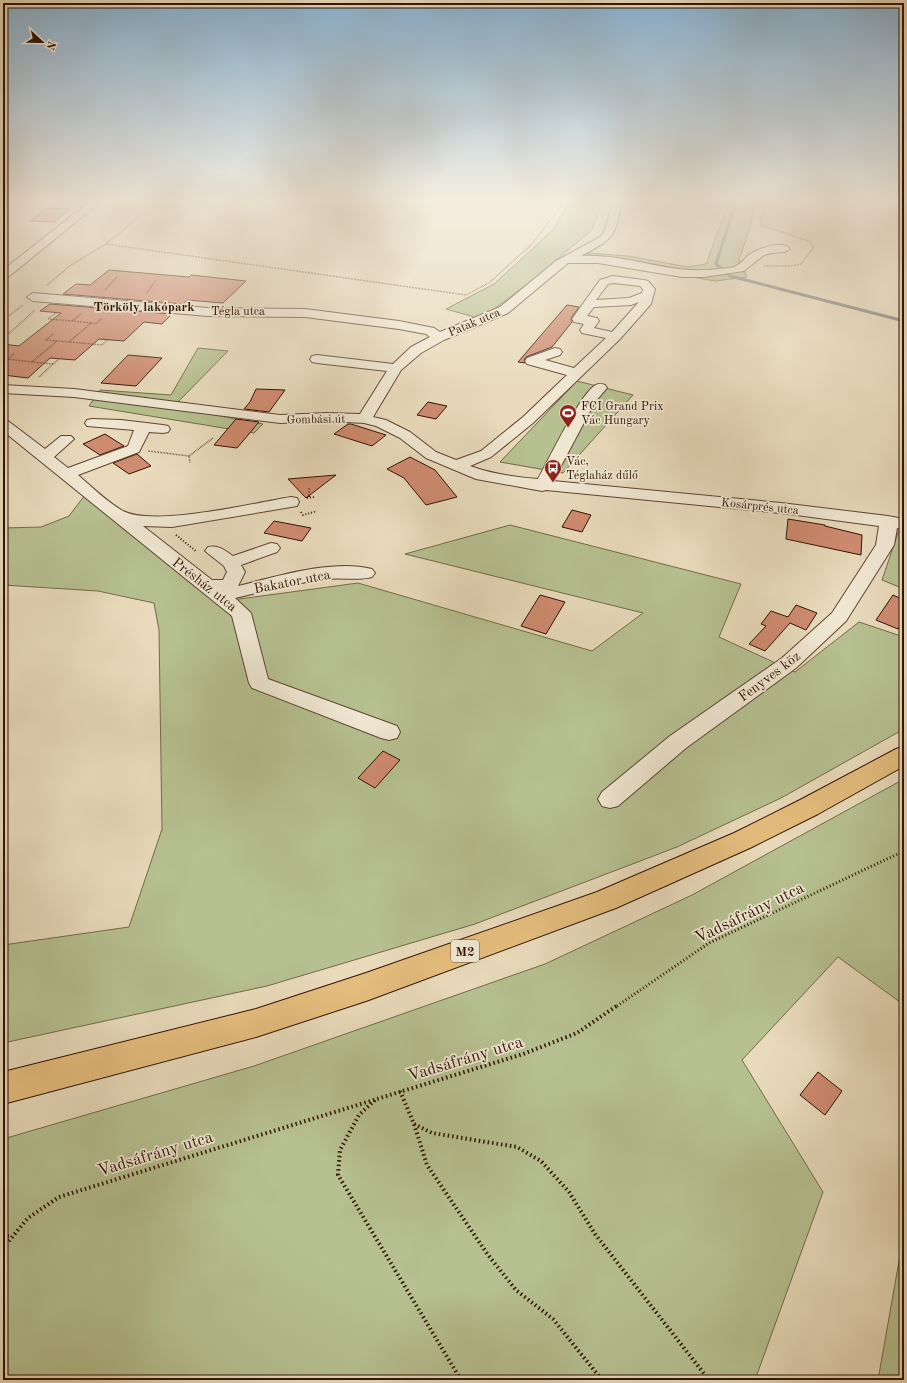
<svg xmlns="http://www.w3.org/2000/svg" width="907" height="1383" viewBox="0 0 907 1383" font-family="'Old Standard TT',serif">
  <style>
    .green { fill: #b6c090; stroke: #746a4a }
    .lines { fill: none; stroke-linecap: round; stroke-linejoin: round }
    .stream { stroke: #727572; stroke-width: 3 }
    .building { fill: #cf8b70; stroke: #311304 }
    .minor-casing { stroke: #5f4532; stroke-width: 2 }
    .highway-casing { stroke: #311304; stroke-width: 2 }
    .path-far3 { stroke: #311304; stroke-width: 1.5; stroke-dasharray: 0.5 1; stroke-linecap: butt }
    .path-far2 { stroke: #311304; stroke-width: 2; stroke-dasharray: 1 2; stroke-linecap: butt }
    .path-far1 { stroke: #311304; stroke-width: 3; stroke-dasharray: 1 2.5; stroke-linecap: butt }
    .path { stroke: #311304; stroke-width: 4; stroke-dasharray: 1.5 3; stroke-linecap: butt }
    .minor { fill: #f0e7d3; fill-rule: evenodd }
    .highway { fill: #e4bd7e; fill-rule: evenodd }
    .labels { text-anchor: middle; stroke-width: 3.5; stroke-linejoin: round; paint-order: stroke }
    .far-street-label { font-size: 12px; fill: #311304; stroke: #f0e7d3 }
    .far-poi-label { font-size: 12px; fill: #311304; stroke: #f0e7d3; text-anchor: start }
    .far-neighbourhood-label { font-size: 13px; font-weight: bold; fill: #311304; stroke: #f0e7d3 }
    .shield { fill: #f0e7d3; stroke: #6a5342; stroke-width: 1 }
    .shield-label { font-size: 13px; font-weight: bold; fill: #311304 }
    .street-label { font-size: 14px; fill: #311304; stroke: #f0e7d3 }
    .near-street-label { font-size: 17px; fill: #311304; stroke: #f0e7d3 }
  </style>
  <rect width="100%" height="100%" fill="#e8dabb"/>
  <filter id="stains"><feTurbulence type="fractalNoise" baseFrequency=".005" numOctaves="4"/><feColorMatrix values="0 0 0 0 .2 0 0 0 0 .09 0 0 0 0 .02 0 0 0 .5 -.17"/></filter>
  <radialGradient id="worn" r=".72"><stop offset=".6" stop-color="#630" stop-opacity="0"/><stop offset="1" stop-color="#630" stop-opacity=".3"/></radialGradient>
  <path class="green" d="M571 199H602L592 230 526 285 481 319 446 309 494 284 553 230Z
    M730 199H755L751 224 739 260 747 277 715 281 594 260 568 262 588 253 628 256 688 267 706 264Z
    M198 348 228 351 173 407 263 424 254 433 89 406 100 390 171 395Z
    M577 381 633 395 563 473 500 462Z
    M85 495 217 602 358 583 592 651 643 613 405 554 510 525 741 584 719 637 795 672 859 622 904 637V729L781 798 677 847 475 924 267 986 3 1043V945L129 927 162 829 159 630 154 603 98 591 3 585V528L41 527 69 516Z
    M902 521H904V589L882 580Z
    M904 779V1005L838 957 742 1060 823 1192 755 1380H3V1139L254 1066 545 964 692 895Z
    M904 1233V1380H878Z"/>
  <g class="lines">
    <path class="stream" d="M737 199 716 264 730 276 904 321"/>
  </g>
  <path class="building" d="M47 208 70 209 54 222 30 221Z
    M109 270 189 277 191 275 246 281 223 303 187 300 183 304 63 294 76 284 90 285Z
    M50 304 172 314 162 324 144 322 124 341 99 339 75 360 50 358 28 378 3 375V344L19 346 61 313 40 311Z
    M567 305 579 307 571 318 572 322 552 347 526 357 524 360 525 363 518 362Z
    M128 355 162 358 136 386 101 383Z
    M256 389 285 390 269 412 244 409 250 402Z
    M428 402 447 406 436 419 417 415Z
    M236 419 259 422 237 448 214 445Z
    M348 424H351L386 435 372 446 334 434Z
    M105 434 124 446 100 455 83 444Z
    M137 454 151 466 129 474 113 463Z
    M410 457 435 470 457 497 426 505 404 478 387 469Z
    M336 475 306 498 288 479Z
    M572 510 591 515 582 532 562 527Z
    M788 519 825 525V526L862 535 861 555 786 539Z
    M274 521 311 528 302 541 264 533Z
    M540 595 565 602 546 634 521 626Z
    M893 595 904 600V621L898 629 876 620Z
    M796 605 817 613 806 630 790 623 765 651 749 644 766 626 761 624 771 611 788 617Z
    M383 751 400 760 375 788 358 778Z
    M818 1072 842 1091 825 1115 800 1095Z"/>
  <g class="lines">
    <defs>
      <path id="minor" d="M93 199H104L7 278 3 279V270Z
        M613 199H623C614 238 616 237 581 256 628 253 671 276 718 269 723 268 732 269 736 266 741 264 746 257 750 254 759 249 783 239 790 249L785 252 772 253 764 255 744 271 704 277H682L598 263H568L508 313 444 340 421 353 401 370 373 417 386 420 410 432 436 452 456 460 481 451 523 417 567 375 527 364 525 361 527 358 555 348 560 349 562 352 560 355 545 360 574 368 606 338 582 333 580 330 584 324 574 322 572 319 600 280 613 276 644 280 648 281 655 289 651 304 620 339 533 423 491 457 470 466C492 474 514 477 538 479 548 461 581 392 596 385 599 383 602 384 605 385L607 388 595 402 553 481 781 503 888 516 904 519V529L897 528 894 545 846 621 796 668 686 748 618 806 610 808 602 806 598 799 602 792 670 736 782 658 832 613 876 545 879 526 781 513 546 490 542 491 476 479 426 458 400 438 376 426 364 423 327 421 280 423 74 397 3 393V385L74 389 280 415 327 413 360 414 387 371 317 363 312 362 310 359 312 356 317 355 393 364 411 347 430 337 426 334 399 329 305 317 208 316 33 301 27 297 33 293 208 308 305 309 399 321 434 328 440 332 500 307 556 261 600 237 605 231ZM614 283 640 286 643 289 642 293 629 298 596 300 608 284ZM639 302 612 332 594 328 599 321 597 318 587 316 594 307 631 305Z
        M92 419 121 420 163 425 168 426 170 429 168 432 163 433 149 432 139 452 78 475C92 487 107 502 123 511 153 527 255 503 291 497L297 498 299 502 297 506 291 507 172 527 143 526 212 580H223L227 572 224 566 205 551 208 547C219 545 224 550 233 556L271 543 277 544 280 548 277 552 241 565 245 572 238 586C278 576 333 559 372 569L375 573 372 577C358 581 341 577 326 579 295 583 265 591 235 598L251 613 268 679 397 726 400 732 397 738 389 740 381 738 252 688 249 683 232 616 3 431V420L8 421 45 449 61 436H71L74 439 54 457 68 468 128 446 134 430 87 426 85 423 87 420Z"/>
      <path id="highway" d="M904 746V766L818 814 752 847 616 908 366 1001 256 1037 3 1104V1072L256 1009 366 973 597 892 734 833 800 800 896 749Z"/>
    </defs>
    <use href="#minor" class="minor-casing"/>
    <use href="#highway" class="highway-casing"/>
    <path class="path-far3" d="M764 199 761 225 809 241 814 247 801 264 792 266H764
      M106 244 466 295 490 282 532 244 562 205 563 199
      M47 285 71 265 106 244 161 199
      M105 290 117 277
      M147 293 156 280
      M56 313 48 319 72 321
      M3 320 23 305
      M91 323 96 324 102 318
      M53 334 46 340 57 341
      M3 339 35 310
      M70 342 102 345 108 339
      M14 354 7 359 32 362
      M53 364 59 359
      M39 377 53 364 32 362 57 341 69 342 91 323 72 321 81 314
      M148 451 189 456 213 438
      M189 456 190 463
      M309 488V497"/>
    <path class="path-far2" d="M309 496V498
      M307 498 314 497
      M301 512 303 515 317 511
      M176 535 197 552"/>
    <path class="path-far1" d="M617 1006 709 943 904 851"/>
    <path class="path" d="M400 1091 414 1124 427 1165 488 1255 516 1290 553 1319 602 1380
      M375 1100 359 1115 340 1150 338 1175 461 1380
      M414 1124 432 1133 517 1147 541 1161 569 1192 595 1234 709 1380
      M3 1236H12
      M3 1248 28 1218 59 1197 523 1054 577 1033 618 1005"/>
    <use href="#minor" class="minor"/>
    <use href="#highway" class="highway"/>
  </g>
  <linearGradient id="sky" x2="0" y2="1"><stop stop-color="#8ab5d6"/><stop offset="0.51" stop-color="#f5eee0"/><stop offset="1" stop-color="#f5eee0" stop-opacity="0"/></linearGradient>
  <rect width="907" height="393" fill="url(#sky)"/>
  <defs>
    <symbol id="stadium-pin" viewBox="-11 -11 22 30"><path d="M0 17L-7.5 6A9.5 9.5 0 1 1 7.5 6Z" fill="#8f2418" stroke="#f0e7d3"/><path d="M0-5a6.5 5 0 1 0 0 10a6.5 5 0 1 0 0-10ZM-3.5-1.8h7v3.6h-7Z" fill="#fff"/></symbol>
    <symbol id="bus-pin" viewBox="-11 -11 22 30"><path d="M0 17L-7.5 6A9.5 9.5 0 1 1 7.5 6Z" fill="#8f2418" stroke="#f0e7d3"/><path d="M-5-6H5V4H4V6H2V4H-2V6H-4V4H-5ZM-3.5-4V0h7V-4ZM-3.5 1.2v1.5H-2V1.2ZM2 1.2v1.5H3.5V1.2Z" fill="#fff"/></symbol>
  </defs>
  <g fill-rule="evenodd">
    <use href="#stadium-pin" x="558" y="403" width="20" height="27"/>
    <use href="#bus-pin" x="543" y="458" width="20" height="27"/>
  </g>
  <g class="labels">
    <g class="far-street-label">
      <text x="238" y="315">Tégla utca</text>
      <text transform="translate(474 322) rotate(-23)" y="4">Patak utca</text>
      <text transform="translate(316 419) rotate(-1)" y="4">Gombási út</text>
      <text transform="translate(760 506) rotate(6)" y="4">Kosárprés utca</text>
    </g>
    <g class="far-poi-label">
      <text x="581" y="410">FCI Grand Prix<tspan x="581" dy="14">Vác Hungary</tspan></text>
      <text x="566" y="465">Vác,<tspan x="566" dy="14">Téglaház dűlő</tspan></text>
    </g>
    <g class="far-neighbourhood-label">
      <text x="144" y="311">Törköly lakópark</text>
    </g>
    <rect class="shield" x="451" y="940" width="28" height="22" rx="3"/>
    <g class="shield-label">
      <text x="465" y="956">M2</text>
    </g>
    <g class="street-label">
      <text transform="translate(292 581) rotate(-11)" y="5">Bakator utca</text>
      <text transform="translate(205 584) rotate(38)" y="5">Présház utca</text>
      <text transform="translate(769 676) rotate(-37)" y="5">Fenyves köz</text>
    </g>
    <g class="near-street-label">
      <text transform="translate(749 912) rotate(-26)" y="6">Vadsáfrány utca</text>
      <text transform="translate(465 1058) rotate(-17)" y="6">Vadsáfrány utca</text>
      <text transform="translate(155 1153) rotate(-17)" y="6">Vadsáfrány utca</text>
    </g>
  </g>
  <rect width="907" height="1383" fill="none" stroke="#e8dabb" stroke-width="16"/>
  <rect x="4" y="4" width="899" height="1375" fill="none" stroke="#311304" stroke-width="2"/>
  <rect x="8" y="8" width="891" height="1367" fill="none" stroke="#311304"/>
  <g transform="translate(42 42) rotate(112)" stroke="#f0e7d3" stroke-width="3" paint-order="stroke">
  <path d="M0-3L7 15L0 10L-7 15Z" fill="#311304"/>
  <text y="-6" font-size="11" font-weight="bold" text-anchor="middle" fill="#311304">N</text>
  </g>
  <rect width="100%" height="100%" filter="url(#stains)"/>
  <rect width="100%" height="100%" fill="url(#worn)"/>
</svg>
